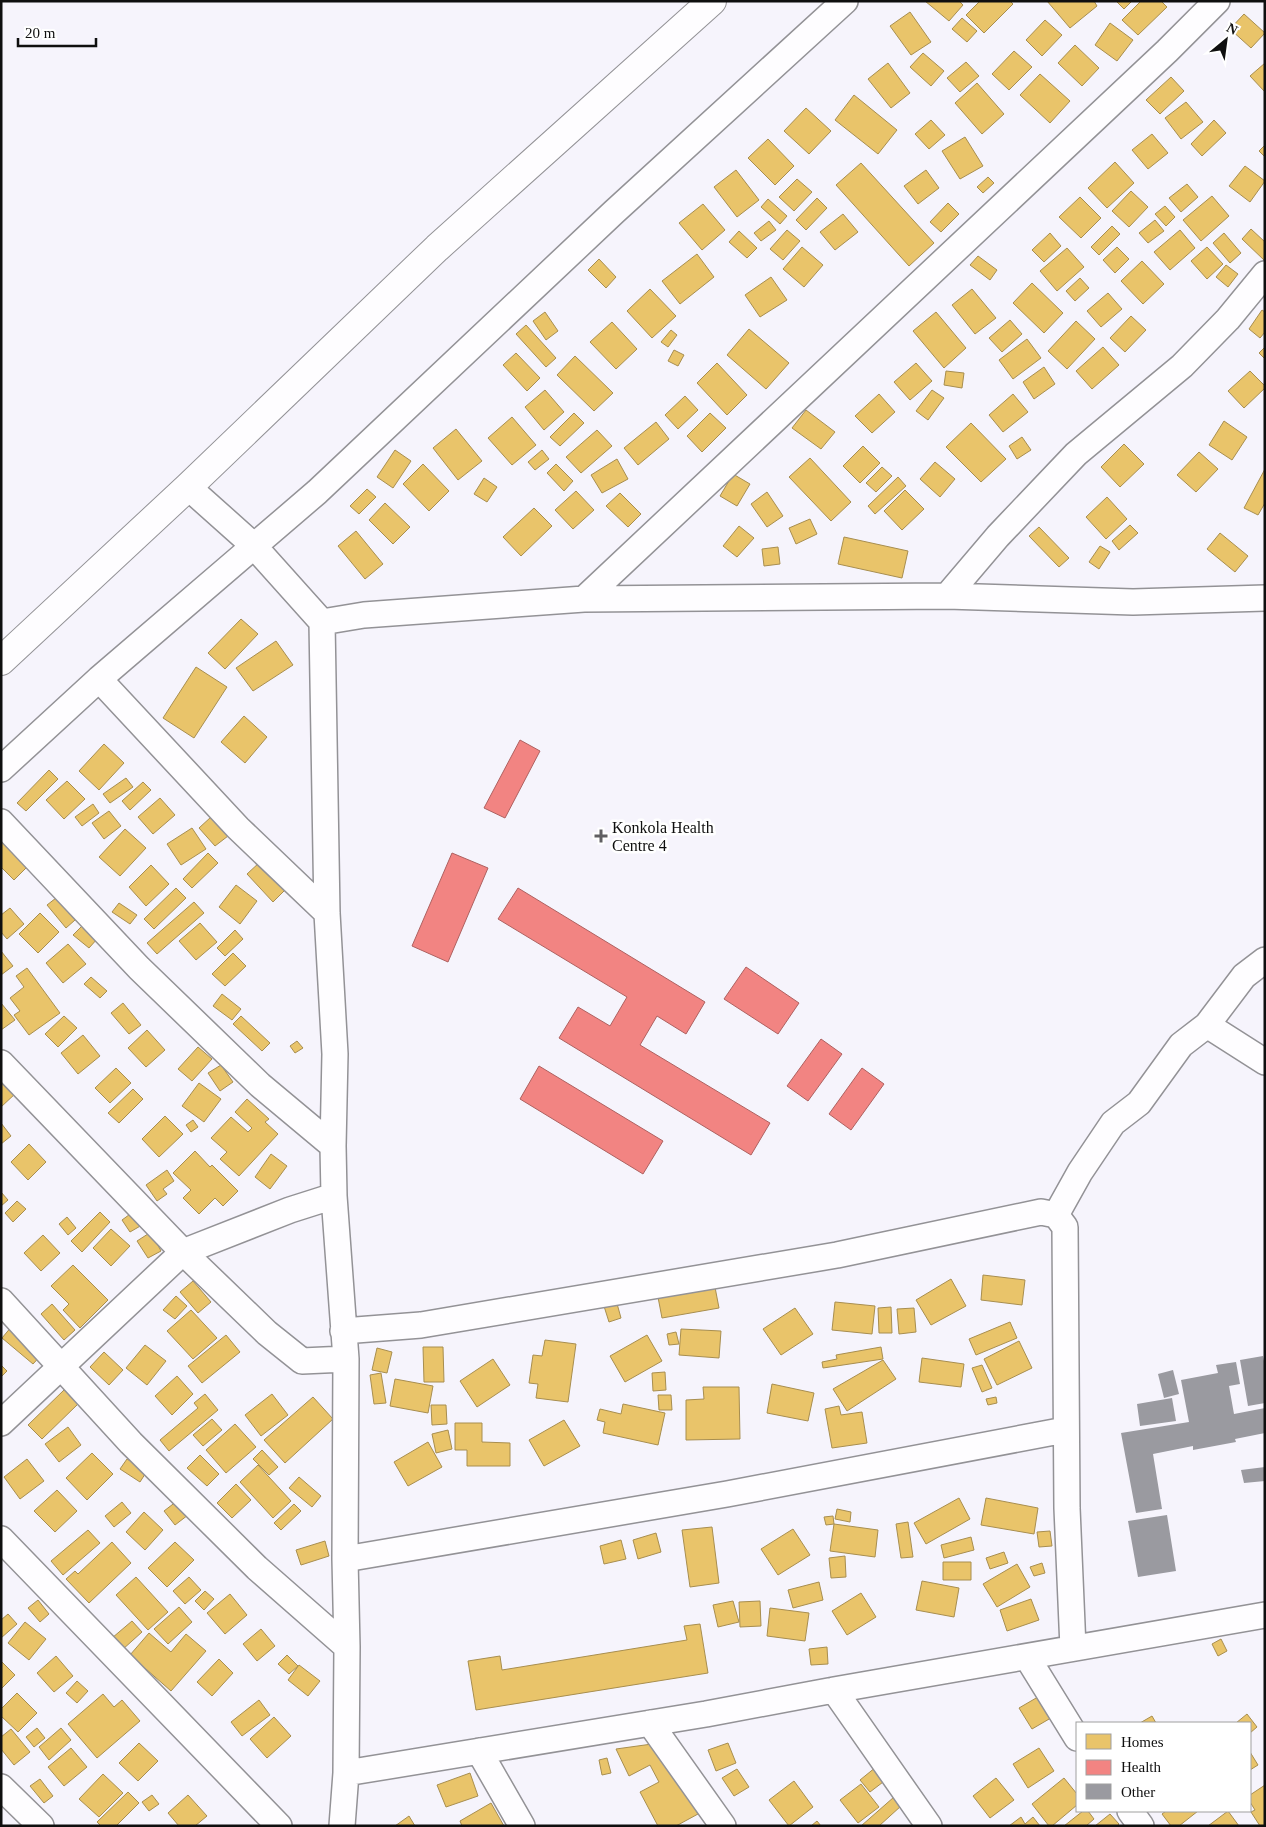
<svg xmlns="http://www.w3.org/2000/svg" width="1266" height="1827" viewBox="0 0 1266 1827" font-family="'Times New Roman',serif">
  <style>
    .homes { fill: #e9c46a; stroke: #a88e4f }
    .health { fill: #f28482; stroke: #ae6160 }
    .building { fill: #9a9aa0 }
    .lines { fill: none; stroke-linecap: round; stroke-linejoin: round }
    .minor-casing { stroke: #939296; stroke-width: 28 }
    .tertiary-casing { stroke: #939296; stroke-width: 30 }
    .minor { stroke: #fefdff; stroke-width: 25 }
    .tertiary { stroke: #fefdff; stroke-width: 28 }
    .poi-dot { fill: #605f62; stroke: #fff; stroke-width: 2 }
    .labels { text-anchor: middle; stroke-width: 5; stroke-linejoin: round; paint-order: stroke }
    .poi-label { font-size: 16px; fill: #0f0f0f; stroke: #fff; text-anchor: start }
  </style>
  <rect width="100%" height="100%" fill="#f6f4fc"/>
  <path class="homes" d="M925 1H959L963 5 949 21Z
    M980 1H1010L1013 4 984 33 966 15Z
    M1047 1H1094L1097 6 1070 28Z
    M1116 1H1132L1124 9Z
    M1141 1H1161L1167 7 1138 35 1122 20Z
    M910 12 931 42 911 55 890 26Z
    M1244 14 1265 33 1251 48 1230 29Z
    M962 18 977 31 967 42 952 29Z
    M1045 20 1062 35 1042 56 1026 40Z
    M1110 23 1133 40 1117 61 1095 45Z
    M1075 45 1099 68 1082 86 1058 63Z
    M1014 51 1032 67 1009 90 992 74Z
    M923 53 944 71 931 86 910 67Z
    M966 62 979 76 960 92 947 78Z
    M888 63 910 93 891 108 868 79Z
    M1265 63V92L1250 76Z
    M1040 74 1070 101 1050 123 1020 95Z
    M1171 77 1184 91 1160 114 1146 100Z
    M977 83 1004 114 982 134 955 103Z
    M854 95 897 130 878 154 835 120Z
    M1186 102 1203 122 1181 139 1165 118Z
    M806 108 831 131 809 154 784 131Z
    M931 120 945 135 929 149 915 134Z
    M1214 120 1226 133 1202 156 1191 144Z
    M1152 134 1168 153 1148 169 1132 150Z
    M965 137 983 166 960 179 942 151Z
    M768 139 794 166 775 185 748 158Z
    M1265 145V157L1259 151Z
    M1115 162 1134 183 1107 208 1088 188Z
    M861 163 934 243 909 266 836 185Z
    M1245 166 1265 181 1250 202 1229 186Z
    M736 170 759 200 737 217 714 187Z
    M926 170 939 188 918 204 904 186Z
    M988 177 994 183 983 193 977 187Z
    M797 179 812 192 794 211 779 197Z
    M1187 184 1198 197 1181 212 1169 198Z
    M1131 191 1148 207 1129 227 1112 211Z
    M1212 196 1229 216 1201 241 1183 220Z
    M1080 197 1101 218 1081 238 1059 217Z
    M817 198 827 208 806 230 796 220Z
    M768 199 787 216 780 224 761 207Z
    M948 203 959 214 941 232 930 222Z
    M703 204 725 230 702 250 679 223Z
    M1165 206 1175 217 1166 226 1155 214Z
    M843 214 858 232 835 250 820 232Z
    M1155 220 1164 231 1148 243 1139 233Z
    M769 221 776 230 761 241 754 233Z
    M1112 226 1120 234 1099 255 1091 247Z
    M1251 229 1265 242V261L1242 239Z
    M787 230 800 241 783 260 770 249Z
    M1180 230 1195 248 1170 270 1154 252Z
    M739 231 757 248 747 258 729 242Z
    M1050 233 1061 246 1044 262 1032 250Z
    M1224 233 1241 253 1230 263 1213 243Z
    M802 247 823 265 804 287 783 269Z
    M1117 247 1129 259 1115 273 1103 260Z
    M1207 247 1223 264 1207 279 1191 261Z
    M1067 248 1084 267 1057 291 1040 271Z
    M697 254 714 277 680 304 662 281Z
    M978 256 997 270 990 280 970 265Z
    M599 259 616 277 606 288 588 270Z
    M1142 261 1164 284 1143 304 1121 281Z
    M1226 265 1238 274 1228 287 1216 277Z
    M771 277 787 300 760 317 745 295Z
    M1080 278 1089 288 1075 301 1066 291Z
    M1032 283 1063 313 1044 333 1013 303Z
    M650 289 676 316 652 338 627 311Z
    M972 289 996 318 975 334 952 305Z
    M1108 293 1122 309 1101 327 1087 311Z
    M1262 310 1265 312V332L1260 338 1249 329Z
    M545 312 558 331 546 340 533 321Z
    M936 312 966 348 944 368 913 331Z
    M1131 316 1146 330 1125 352 1110 338Z
    M1010 320 1022 334 1002 352 989 338Z
    M1076 321 1095 339 1067 369 1048 351Z
    M612 322 637 349 616 369 590 342Z
    M526 325 556 358 546 367 516 334Z
    M749 329 789 363 766 389 727 355Z
    M671 330 677 335 668 347 661 342Z
    M1027 339 1041 358 1013 379 999 360Z
    M1103 347 1119 365 1092 389 1076 371Z
    M1265 347V359L1259 353Z
    M674 350 684 355 678 366 668 361Z
    M516 353 540 378 527 391 503 365Z
    M575 356 613 393 594 411 557 375Z
    M717 363 747 395 727 415 697 383Z
    M916 363 932 381 910 400 894 382Z
    M1044 367 1055 384 1034 399 1023 382Z
    M946 371 964 373 962 388 944 385Z
    M1250 371 1265 386V388L1244 408 1228 391Z
    M545 390 564 412 544 430 525 407Z
    M932 390 944 398 928 420 916 411Z
    M879 394 895 412 872 433 855 416Z
    M1013 394 1028 412 1003 432 989 415Z
    M685 396 698 410 678 429 665 415Z
    M806 410 835 432 821 449 792 428Z
    M574 413 584 423 560 446 550 437Z
    M710 413 726 428 702 452 687 436Z
    M512 417 536 445 512 465 488 438Z
    M1224 421 1247 437 1232 460 1209 445Z
    M656 422 669 439 638 465 624 448Z
    M971 423 1006 459 981 482 946 447Z
    M456 429 482 461 458 480 433 448Z
    M597 430 612 446 581 473 566 457Z
    M1022 437 1031 450 1017 459 1009 446Z
    M1124 444 1144 464 1120 487 1101 467Z
    M863 446 880 463 860 483 843 466Z
    M395 450 411 461 393 488 377 477Z
    M542 450 549 459 535 470 528 462Z
    M1199 452 1218 469 1196 492 1177 475Z
    M810 458 851 502 831 521 789 477Z
    M617 459 628 479 602 493 591 475Z
    M935 462 955 479 940 497 920 479Z
    M423 464 449 491 429 511 403 484Z
    M556 464 573 481 564 491 547 473Z
    M882 467 892 476 876 492 866 483Z
    M1265 469V503L1258 515 1244 508Z
    M733 474 750 484 737 506 720 496Z
    M898 477 906 486 875 514 868 506Z
    M484 478 497 487 487 502 474 494Z
    M367 489 376 497 359 514 350 506Z
    M905 490 924 509 902 530 884 511Z
    M576 491 594 510 573 529 555 510Z
    M767 492 783 516 767 527 751 504Z
    M620 493 641 514 628 527 606 506Z
    M1107 497 1127 519 1106 539 1086 517Z
    M385 503 410 527 393 544 369 520Z
    M534 508 552 526 521 556 503 537Z
    M810 519 817 534 796 544 789 528Z
    M1130 525 1138 533 1119 550 1112 541Z
    M739 526 754 538 737 557 723 546Z
    M1039 527 1069 558 1059 567 1029 536Z
    M356 531 383 564 365 579 338 546Z
    M1220 533 1248 556 1235 572 1207 549Z
    M844 537 908 551 902 578 838 564Z
    M1100 546 1110 552 1099 569 1089 562Z
    M778 547 780 564 764 566 762 549Z
    M241 619 258 634 225 669 208 653Z
    M276 641 293 665 253 691 236 668Z
    M196 667 227 687 194 738 163 718Z
    M244 716 267 737 245 763 221 742Z
    M104 744 124 763 99 790 79 771Z
    M49 770 58 779 26 811 17 803Z
    M126 778 133 787 110 803 103 794Z
    M67 781 85 799 64 819 46 800Z
    M143 782 151 790 130 810 122 801Z
    M160 798 175 815 153 834 138 817Z
    M93 804 99 813 82 826 75 817Z
    M109 811 121 826 104 839 92 823Z
    M211 817 228 836 215 846 199 828Z
    M192 828 206 849 181 865 167 844Z
    M125 829 146 848 120 876 99 857Z
    M1 840 27 867 14 880 1 867Z
    M208 853 218 863 192 888 183 879Z
    M260 862 286 889 273 902 247 874Z
    M151 865 169 884 146 906 129 887Z
    M236 885 257 901 240 924 219 907Z
    M176 888 186 898 154 929 144 919Z
    M56 898 75 920 66 928 47 905Z
    M194 902 204 913 157 954 147 943Z
    M119 903 137 915 130 924 112 912Z
    M10 908 24 924 7 939 1 932V915Z
    M40 913 59 932 38 953 19 934Z
    M200 923 217 942 196 960 179 941Z
    M83 925 98 938 89 948 73 935Z
    M235 930 243 939 225 956 217 948Z
    M68 944 86 964 63 983 46 963Z
    M1 951 13 966 1 975Z
    M233 953 246 966 225 986 212 974Z
    M27 968 60 1013 29 1035 14 1015 20 1011 10 998 24 987 16 976Z
    M91 977 107 991 100 998 84 984Z
    M222 994 241 1009 232 1020 213 1006Z
    M1 1003 15 1020 1 1030Z
    M123 1003 141 1025 129 1034 111 1013Z
    M64 1016 77 1028 58 1047 45 1034Z
    M241 1016 270 1043 262 1051 233 1024Z
    M147 1030 165 1050 146 1067 128 1048Z
    M83 1035 100 1056 78 1074 61 1053Z
    M297 1041 303 1048 295 1053 290 1046Z
    M198 1047 212 1059 192 1081 178 1069Z
    M221 1065 233 1082 220 1091 208 1073Z
    M116 1068 131 1083 110 1103 95 1088Z
    M5 1081 16 1093 1 1107V1084Z
    M199 1083 221 1099 204 1122 182 1106Z
    M133 1089 143 1099 119 1123 108 1113Z
    M247 1099 269 1119 265 1122 278 1134 239 1176 220 1159 227 1152 211 1138 231 1117 248 1132 252 1128 235 1112Z
    M165 1116 183 1134 159 1157 142 1139Z
    M193 1120 198 1127 191 1132 186 1125Z
    M1 1123 11 1136 1 1144Z
    M29 1144 46 1162 28 1180 11 1162Z
    M195 1151 210 1167 212 1165 238 1191 223 1206 215 1198 199 1214 183 1198 191 1190 173 1173Z
    M271 1154 287 1166 270 1189 255 1177Z
    M167 1170 174 1181 163 1189 167 1194 157 1201 146 1185Z
    M1 1192 8 1200 1 1206Z
    M17 1201 26 1209 13 1222 5 1213Z
    M100 1212 110 1222 82 1252 71 1241Z
    M133 1212 142 1225 130 1232 122 1220Z
    M67 1217 76 1228 68 1235 59 1224Z
    M111 1229 130 1246 111 1266 93 1248Z
    M151 1232 161 1251 148 1258 137 1241Z
    M43 1235 60 1253 41 1271 24 1253Z
    M73 1265 108 1300 80 1328 63 1310 69 1304 51 1286Z
    M983 1275 1025 1280 1022 1305 981 1300Z
    M951 1279 966 1306 931 1325 916 1300Z
    M193 1281 211 1302 198 1313 180 1292Z
    M714 1282 719 1308 662 1318 657 1292Z
    M176 1296 187 1306 175 1319 163 1310Z
    M616 1300 621 1318 609 1322 603 1303Z
    M835 1302 875 1306 872 1334 832 1330Z
    M52 1304 75 1330 64 1340 41 1314Z
    M891 1307 892 1333H879L878 1308Z
    M795 1308 813 1334 781 1355 763 1329Z
    M914 1308 916 1332 899 1334 897 1309Z
    M191 1310 217 1338 193 1359 167 1331Z
    M1010 1322 1017 1338 976 1355 969 1339Z
    M12 1326 43 1353 33 1364 2 1338Z
    M681 1329 721 1331 719 1358 679 1355Z
    M676 1332 679 1344 669 1345 667 1334Z
    M226 1335 240 1352 202 1383 188 1366Z
    M647 1335 662 1361 625 1382 610 1356Z
    M545 1340 576 1344 568 1402 536 1398 538 1384 529 1383 533 1355 542 1356Z
    M1019 1341 1032 1368 997 1385 984 1359Z
    M145 1345 166 1361 147 1385 126 1368Z
    M423 1347H443L444 1382H424Z
    M881 1347 883 1359 823 1368 822 1362 837 1359 836 1355Z
    M377 1348 392 1352 387 1373 372 1370Z
    M104 1352 123 1370 109 1385 90 1367Z
    M922 1358 964 1364 961 1387 919 1382Z
    M493 1359 510 1385 477 1407 460 1381Z
    M883 1360 896 1379 847 1411 833 1389Z
    M1 1365 7 1371 1 1377Z
    M982 1365 992 1388 982 1392 972 1368Z
    M665 1372 666 1390 653 1391 652 1373Z
    M381 1373 386 1403 374 1404 370 1375Z
    M177 1376 193 1394 172 1415 155 1396Z
    M395 1379 433 1386 428 1413 390 1406Z
    M772 1384 814 1393 808 1421 767 1413Z
    M703 1387H739L740 1439 686 1440V1400L704 1399Z
    M64 1390 78 1404 42 1439 28 1425Z
    M205 1394 218 1410 169 1451 160 1440 198 1408 194 1403Z
    M272 1394 288 1415 261 1436 245 1415Z
    M658 1395H671L672 1410H659Z
    M313 1397 333 1419 285 1463 264 1440Z
    M996 1397 997 1403 988 1405 986 1399Z
    M623 1404 665 1413 658 1445 603 1433 605 1422 597 1420 600 1409 621 1414Z
    M431 1405H446L447 1424 432 1425Z
    M839 1406 841 1415 862 1412 867 1443 832 1448 825 1409Z
    M212 1419 222 1430 203 1446 193 1435Z
    M564 1420 580 1446 544 1466 529 1440Z
    M455 1423H482V1442L510 1443V1466H467V1450H455Z
    M235 1424 256 1447 226 1473 206 1450Z
    M68 1427 81 1445 59 1462 45 1444Z
    M448 1430 452 1449 436 1453 432 1434Z
    M428 1442 442 1467 408 1486 394 1462Z
    M262 1450 278 1467 269 1475 253 1459Z
    M92 1453 113 1474 87 1500 66 1478Z
    M200 1455 219 1474 207 1486 187 1468Z
    M27 1459 44 1481 20 1499 4 1477Z
    M127 1459 147 1471 140 1482 120 1469Z
    M258 1465 291 1501 273 1518 240 1482Z
    M299 1477 321 1496 312 1507 289 1488Z
    M236 1484 251 1500 232 1518 217 1503Z
    M57 1490 77 1511 55 1532 34 1511Z
    M959 1498 970 1519 926 1544 914 1523Z
    M986 1498 1038 1508 1034 1534 981 1525Z
    M177 1501 188 1515 175 1525 164 1511Z
    M122 1502 131 1513 114 1527 105 1516Z
    M294 1504 301 1511 281 1530 274 1523Z
    M837 1509 851 1512 850 1522 835 1519Z
    M144 1512 163 1530 145 1550 126 1532Z
    M833 1516 834 1524 826 1525 824 1517Z
    M908 1522 913 1557 901 1558 896 1524Z
    M834 1524 878 1530 875 1557 830 1551Z
    M712 1527 719 1583 690 1587 682 1530Z
    M793 1529 810 1555 778 1575 761 1549Z
    M88 1530 100 1543 63 1575 51 1561Z
    M1050 1531 1052 1546 1039 1547 1037 1532Z
    M656 1533 661 1552 638 1559 633 1540Z
    M971 1537 974 1550 944 1558 941 1545Z
    M621 1540 626 1559 604 1564 600 1546Z
    M325 1541 329 1556 301 1565 296 1550Z
    M112 1542 131 1563 89 1603 66 1579 75 1571 78 1574Z
    M175 1542 194 1560 167 1587 148 1568Z
    M1004 1552 1008 1563 990 1569 986 1558Z
    M845 1556 846 1577 831 1578 829 1558Z
    M943 1562H971V1580H943Z
    M1042 1563 1045 1573 1034 1576 1030 1567Z
    M1017 1564 1030 1587 997 1607 983 1584Z
    M136 1577 168 1612 148 1630 116 1595Z
    M189 1577 201 1590 185 1604 173 1591Z
    M922 1581 959 1588 954 1617 916 1610Z
    M819 1582 823 1600 793 1608 788 1590Z
    M205 1591 214 1599 204 1610 195 1601Z
    M861 1593 876 1617 847 1635 832 1611Z
    M230 1594 247 1615 225 1634 207 1613Z
    M1031 1599 1039 1620 1007 1631 1000 1610Z
    M38 1600 49 1614 40 1622 28 1608Z
    M733 1601 739 1622 718 1627 713 1605Z
    M760 1601 761 1626 740 1627 739 1602Z
    M179 1607 192 1622 168 1644 154 1629Z
    M770 1608 809 1613 805 1641 767 1636Z
    M8 1614 17 1624 1 1638V1620Z
    M132 1621 142 1632 122 1650 112 1638Z
    M25 1622 46 1639 29 1660 8 1643Z
    M700 1624 708 1673 476 1710 468 1661 500 1656 502 1670 687 1640 684 1626Z
    M261 1629 275 1646 257 1661 243 1644Z
    M149 1633 171 1652 186 1634 206 1651 171 1691 130 1655Z
    M1221 1639 1227 1651 1218 1656 1212 1644Z
    M827 1647 828 1664 811 1665 809 1649Z
    M287 1655 298 1666 289 1674 278 1664Z
    M56 1656 73 1676 54 1692 37 1673Z
    M219 1659 233 1673 212 1696 197 1682Z
    M1 1661 15 1675 1 1689Z
    M299 1665 320 1681 308 1696 288 1680Z
    M77 1681 88 1691 77 1703 66 1693Z
    M17 1693 37 1713 18 1732 1 1716V1709Z
    M103 1694 114 1707 122 1700 140 1721 97 1758 68 1724Z
    M1043 1694 1056 1715 1032 1729 1019 1708Z
    M259 1700 270 1715 242 1736 231 1722Z
    M1247 1714 1257 1727 1250 1733V1723H1236Z
    M1152 1716 1156 1723H1140Z
    M274 1717 291 1736 267 1758 250 1739Z
    M37 1728 45 1738 34 1747 26 1737Z
    M61 1728 71 1740 49 1760 39 1747Z
    M11 1729 30 1752 14 1765 1 1749V1737Z
    M139 1743 158 1761 138 1781 119 1763Z
    M728 1743 736 1763 716 1771 708 1750Z
    M652 1744 661 1745 698 1814 676 1826H658L640 1792 659 1782 650 1765 629 1776 616 1749Z
    M71 1748 87 1767 64 1786 48 1767Z
    M1039 1748 1054 1771 1028 1788 1013 1764Z
    M1250 1752 1258 1765 1250 1770Z
    M607 1758 611 1773 602 1775 599 1760Z
    M876 1767 887 1779 870 1792 860 1780Z
    M737 1769 749 1787 734 1796 722 1778Z
    M470 1773 478 1796 446 1807 437 1785Z
    M103 1774 123 1793 99 1817 79 1799Z
    M996 1778 1014 1800 990 1818 973 1796Z
    M1064 1778 1077 1794V1805L1052 1826H1049L1032 1804Z
    M40 1779 53 1796 44 1803 30 1786Z
    M794 1781 813 1807 789 1826 769 1800Z
    M861 1784 879 1807 858 1823 840 1800Z
    M1265 1785V1826H1260L1251 1812 1255 1810 1250 1802V1795Z
    M128 1792 139 1803 116 1826H101L97 1822Z
    M152 1795 159 1804 149 1811 142 1802Z
    M188 1795 207 1816 195 1826H179L168 1813Z
    M894 1797 901 1806 879 1826H861Z
    M491 1803 504 1826H462L460 1821Z
    M1083 1811H1088L1094 1819 1086 1826H1064Z
    M1166 1811H1198L1179 1826H1171L1162 1814Z
    M1228 1811 1239 1826H1208Z
    M1110 1814 1119 1824 1117 1826H1095Z
    M409 1816 415 1826H395Z
    M1021 1817 1025 1824 1033 1817 1040 1826H1009Z
    M817 1821 821 1826H811Z"/>
  <path class="health" d="M520 740 540 751 505 818 484 808Z
    M452 853 488 868 448 962 412 946Z
    M518 888 705 1002 686 1034 657 1016 640 1045 770 1123 751 1155 559 1038 578 1007 610 1026 627 997 498 919Z
    M746 967 799 1003 778 1034 724 999Z
    M821 1039 842 1054 808 1101 787 1086Z
    M539 1066 663 1141 643 1174 520 1099Z
    M862 1068 884 1084 851 1130 829 1114Z"/>
  <path class="building" d="M1263 1356 1265 1366V1403L1248 1406 1240 1360Z
    M1236 1362 1240 1384 1229 1386 1234 1414 1265 1408V1433L1235 1439 1236 1442 1193 1450V1446L1153 1454 1162 1509 1136 1513 1121 1433 1189 1422 1181 1380 1218 1373 1216 1365Z
    M1173 1370 1179 1394 1164 1398 1158 1374Z
    M1172 1398 1176 1421 1140 1426 1137 1404Z
    M1265 1467V1481L1244 1483 1241 1470Z
    M1167 1515 1176 1571 1138 1577 1128 1521Z"/>
  <g class="lines">
    <defs>
      <path id="minor" d="M188 487 253 545 322 622 327 913 335 1054 333 1146 334 1196 346 1359 345 1559 347 1647 346 1773 342 1826
        M947 596 998 536 1076 454 1182 366 1228 319 1265 274
        M584 599 1167 51 1217 1
        M322 622 364 615 584 599 947 596 1133 602 1265 598
        M99 679 238 828 327 913
        M1 769 99 679 317 492 614 212 845 1
        M1 822 139 968 260 1085 333 1146
        M1207 1025 1265 1062
        M1 1063 183 1252 267 1333 302 1361 346 1359
        M1056 1215 1080 1172 1113 1123 1139 1103 1181 1045 1207 1025 1244 976 1265 960
        M1 1301 131 1443 257 1568 347 1647
        M343 1331 421 1325 837 1255 1041 1212 1056 1215 1065 1227 1067 1508 1073 1648
        M1 1423 183 1252 290 1210 334 1196
        M1 1539 279 1826
        M345 1559 727 1494 1065 1430
        M1027 1657 1077 1738
        M834 1690 929 1826
        M650 1723 723 1826
        M479 1751 522 1826
        M346 1773 706 1714 834 1690 1265 1615
        M1 1787 41 1826
        M1130 1811 1141 1826"/>
      <path id="tertiary" d="M1 661 188 487 437 248 712 1"/>
    </defs>
    <use href="#minor" class="minor-casing"/>
    <use href="#tertiary" class="tertiary-casing"/>
    <use href="#minor" class="minor"/>
    <use href="#tertiary" class="tertiary"/>
  </g>
  <path class="poi-dot" d="M598.5 828.5h5v5h5v5h-5v5h-5v-5h-5v-5h5z"/>
  <g class="labels">
    <g class="poi-label">
      <text x="612" y="833">Konkola Health<tspan x="612" dy="18">Centre 4</tspan></text>
    </g>
  </g>
  <rect width="1266" height="1827" fill="none" stroke="#0f0f0f" stroke-width="5"/>
  <rect x="1076" y="1722" width="175" height="90" fill="#ffffff" stroke="#9f9f9f"/>
  <rect x="1086" y="1734" width="25" height="15" fill="#e9c46a" stroke="#9f9f9f"/>
  <text x="1121" y="1747" font-size="15" fill="#0f0f0f">Homes</text>
  <rect x="1086" y="1760" width="25" height="15" fill="#f28482" stroke="#9f9f9f"/>
  <text x="1121" y="1772" font-size="15" fill="#0f0f0f">Health</text>
  <rect x="1086" y="1784" width="25" height="15" fill="#9a9aa0" stroke="#9f9f9f"/>
  <text x="1121" y="1797" font-size="15" fill="#0f0f0f">Other</text>
  <g transform="translate(1226 40) rotate(29)" stroke="#ffffff" stroke-width="4" paint-order="stroke">
  <path d="M0-4L9 19L0 12L-9 19Z" fill="#0f0f0f"/>
  <text y="-8" font-size="14" font-weight="bold" text-anchor="middle" fill="#0f0f0f">N</text>
  </g>
  <path d="M18 38v8h78v-8" fill="none" stroke="#0f0f0f" stroke-width="2.5"/>
  <text x="25" y="38" font-size="15" fill="#0f0f0f" stroke="#ffffff" stroke-width="4" paint-order="stroke">20 m</text>
</svg>
